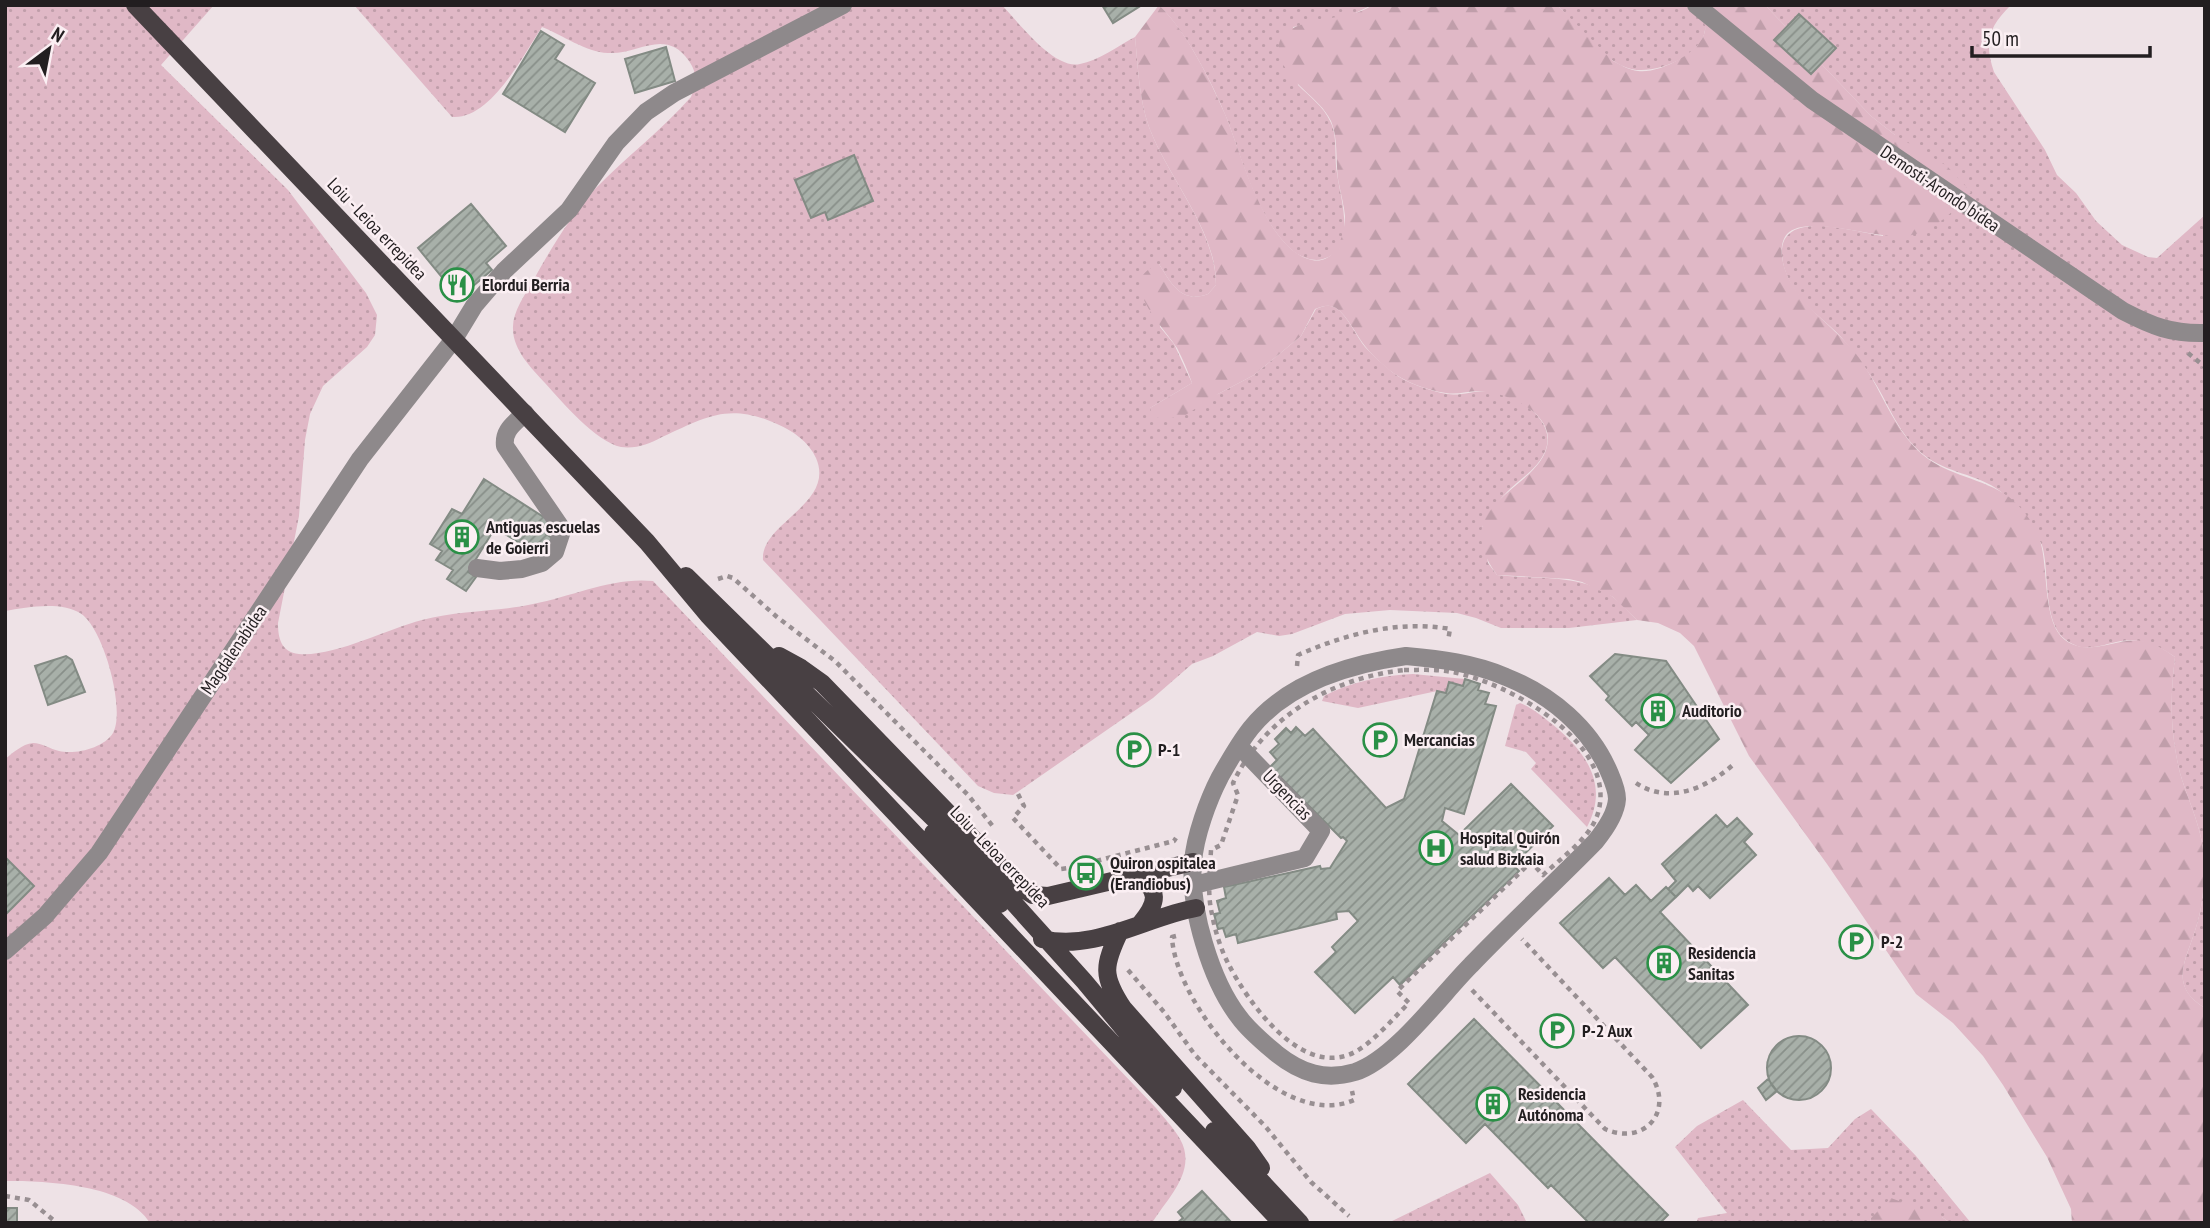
<svg xmlns="http://www.w3.org/2000/svg" width="2210" height="1228" viewBox="0 0 2210 1228" font-family="'PT Sans Narrow',sans-serif">
  <style>
    .green { fill: url(#green-dots) }
    .forest { fill: url(#forest-firs) }
    .building { fill: url(#building-hatch); stroke: #838b84; stroke-width: 2 }
    .lines { fill: none; stroke-linecap: round; stroke-linejoin: round }
    .path { stroke: #988f92; stroke-width: 4.5; stroke-dasharray: 5 5; stroke-linecap: butt }
    .minor { stroke: #8e898b; stroke-width: 18 }
    .major { stroke: #484043; stroke-width: 18 }
    .labels { text-anchor: middle; stroke-width: 5; stroke-linejoin: round; paint-order: stroke }
    .street-label { font-size: 18px; fill: #221e20; stroke: #fbeff3 }
    .poi-label { font-size: 18px; font-weight: bold; fill: #221e20; stroke: #fbeff3; text-anchor: start }
  </style>
  <defs>
    <pattern id="green-dots" width="8" height="8" patternUnits="userSpaceOnUse" patternTransform="scale(1.75)"><rect width="8" height="8" fill="#e0b8c6"/><path d="M2 2h.1M6 6h.1" fill="none" stroke="#c09eaa" stroke-width="1.8" stroke-linecap="round"/></pattern>
    <pattern id="forest-firs" width="22" height="20" patternUnits="userSpaceOnUse" patternTransform="scale(1.75)"><rect width="22" height="20" fill="#e0b8c6"/><path d="M5 1l3.5 6h-7zM16 11l3.5 6h-7z" fill="#c09eaa"/></pattern>
    <pattern id="building-hatch" width="6" height="6" patternUnits="userSpaceOnUse" patternTransform="scale(1.75)"><rect width="6" height="6" fill="#a8b0a9"/><path d="M-1 1l2-2M0 6l6-6M5 7l2-2" fill="none" stroke="#888f89"/></pattern>
  </defs>
  <rect width="100%" height="100%" fill="#eee2e6"/>
  <path class="green" d="M5 5H214L161 65 288 190 366 293 377 315 375 335 367 347 323 386 310 414 305 440 299 516 278 623C278 638 281 652 299 654 334 657 387 629 422 620 458 610 497 612 533 604 574 596 612 577 653 581L1156 1108C1164 1118 1174 1128 1180 1139 1198 1171 1167 1198 1152 1223H150C126 1184 48 1181 5 1181V759C13 753 22 744 33 743 42 743 50 749 59 751 75 755 104 748 113 733 126 710 103 626 80 613 60 601 27 607 5 611Z
    M354 5H1002C1018 22 1054 70 1080 64 1098 61 1118 46 1135 37 1138 66 1139 99 1149 127 1168 178 1216 230 1216 285L1208 294C1181 304 1171 283 1159 264L1160 327 1174 344 1192 383 1150 408 1218 394 1254 375 1301 336 1316 309C1323 306 1329 304 1336 308 1348 316 1356 336 1365 347 1373 356 1383 364 1392 372 1406 383 1430 391 1447 394 1461 396 1476 390 1490 391 1516 394 1556 419 1546 449 1539 469 1520 478 1506 493 1496 503 1489 515 1482 527L1488 563 1497 575C1536 580 1579 573 1613 597 1622 604 1629 613 1637 620L1569 628H1501L1476 618 1457 613 1390 610 1345 614 1292 634 1279 636 1257 632 1213 656 1192 664 1153 698 1013 795 994 793 978 786 763 560C760 523 836 504 816 458 809 442 793 431 777 424 728 402 706 417 662 437 649 444 636 449 621 447 596 442 562 402 545 383 532 369 513 350 513 329 512 312 525 295 533 281 551 248 570 217 595 189 626 157 662 130 691 97 696 84 698 74 689 61 665 27 639 55 608 53 586 52 562 35 542 27 523 55 491 120 452 117Z
    M1159 5H1372L1349 16 1293 27 1298 85C1309 96 1324 107 1330 121 1338 136 1334 156 1337 173 1340 197 1358 249 1323 259 1313 262 1301 257 1293 251 1258 221 1243 161 1227 119 1213 84 1186 31 1159 5Z
    M1557 5H1697C1702 13 1706 21 1705 30 1702 58 1648 78 1625 67 1598 56 1577 25 1557 5Z
    M1765 5H2011C1988 28 1984 42 1994 72L2045 150 2057 175 2076 193 2096 221 2122 245 2148 257 2157 258 2205 215V1008C2166 985 2188 958 2197 924 2203 905 2204 885 2204 866 2205 833 2189 804 2180 773 2170 732 2170 698 2175 657 2159 646 2141 638 2121 641 2100 645 2085 654 2066 640 2042 623 2050 572 2042 545 2039 538 2007 496 2000 491 1978 474 1946 473 1924 455 1901 437 1891 410 1877 386 1868 371 1857 356 1846 343 1834 327 1817 317 1804 302 1793 289 1783 273 1782 255 1779 207 1855 232 1883 236L1895 135 1871 116Z
    M1413 674 1465 679 1463 686 1449 682 1446 693 1437 691 1358 708 1322 701 1324 696C1351 682 1382 675 1413 674Z
    M1520 703C1531 707 1542 716 1552 724 1585 751 1610 784 1587 827L1531 769 1536 763 1526 752 1505 746 1516 705Z
    M1743 1100 1791 1150 1828 1148 1855 1119 1871 1109 1916 1156 1971 1223H1950L1942 1217 1871 1218 1870 1223H1696L1698 1218 1727 1213 1675 1147 1697 1126Z
    M1490 1173 1518 1205 1527 1223H1388Z"/>
  <path class="forest" d="M1159 5C1187 32 1209 78 1225 114 1241 152 1265 250 1312 260 1336 265 1345 234 1345 216 1344 205 1341 195 1339 184 1335 165 1339 140 1331 121 1319 96 1287 84 1280 55 1269 13 1351 24 1372 5H1557L1613 61C1621 65 1629 70 1638 71 1658 74 1701 53 1705 31 1706 21 1702 14 1697 5H1765L1871 116 1895 135 1947 166 1971 192C1954 211 1933 233 1906 236 1878 240 1806 213 1787 234 1777 246 1783 267 1789 279 1805 310 1835 327 1856 354 1881 386 1892 429 1923 455 1948 476 1983 478 2009 497 2024 509 2036 526 2041 544 2048 570 2043 624 2065 640 2090 658 2115 637 2142 641 2155 643 2165 650 2175 657 2170 699 2170 731 2180 773 2189 804 2205 833 2204 866 2204 885 2203 905 2197 924 2188 958 2166 984 2205 1008V1223H2072L2071 1209 2047 1157 2003 1085 1983 1056 1953 1023 1916 994 1827 864 1749 756 1694 646 1680 633 1658 623 1637 620 1613 597 1582 582 1569 579 1497 575C1442 499 1548 490 1548 438 1547 409 1502 391 1478 391 1468 391 1457 395 1446 393 1426 390 1404 382 1388 369 1380 362 1372 355 1365 346 1356 335 1348 316 1336 308 1329 304 1323 306 1315 309L1301 336 1254 375 1218 394 1184 416 1165 419 1153 417 1150 408 1192 383C1188 371 1183 360 1177 348 1167 332 1132 297 1142 277 1145 270 1154 267 1159 264 1171 283 1181 304 1208 294L1216 285C1217 231 1168 178 1149 127 1139 99 1138 66 1135 37Z
    M1891 1198 1942 1217 1950 1223H1870L1871 1218Z"/>
  <path class="building" d="M1102 5H1142L1113 23Z
    M1799 14 1836 48 1811 74 1774 40Z
    M541 31 564 45 555 59 595 83 565 132 503 94Z
    M666 47 675 81 635 93 625 59Z
    M854 155 873 201 828 220 825 212 811 218 795 180Z
    M471 204 506 246 486 263 492 270 459 298 418 248Z
    M484 479 553 523 546 534 555 540 545 556 537 551 536 553 495 528 468 572 476 577 466 591 447 579 453 570 436 560 442 551 430 544 452 509 462 514Z
    M1615 654 1666 661 1719 739 1671 783 1635 750 1649 735 1636 722 1632 726 1606 700 1609 696 1590 676Z
    M66 656 72 660 85 692 48 705 35 666Z
    M1465 679 1480 684 1478 690 1489 693 1485 704 1496 706 1464 814 1445 808 1442 821 1459 835 1511 784 1553 826 1513 865 1519 871 1400 985 1393 977 1355 1013 1315 972 1336 952 1332 947 1358 921 1349 911 1336 912 1337 919 1238 943 1236 934 1226 937 1223 928 1218 929 1214 914 1220 913 1217 901 1226 898 1224 887 1320 866 1321 869 1330 868 1347 841 1343 837 1341 838 1270 767 1277 760 1270 752 1279 744 1275 739 1286 728 1291 733 1296 727 1305 736 1313 729 1386 808 1404 799 1437 691 1446 693 1449 682 1463 686Z
    M1716 815 1727 827 1737 818 1752 834 1744 842 1756 855 1710 898 1698 886 1693 891 1688 885 1676 897 1668 889 1676 881 1662 864Z
    M5 857 34 886 7 913 5 911Z
    M1609 878 1625 895 1636 885 1651 901 1666 887 1676 897 1660 912 1748 1005 1701 1048 1615 957 1603 968 1560 923Z
    M1474 1019 1668 1215 1660 1223H1589L1551 1185 1548 1188 1485 1124 1466 1143 1408 1084Z
    M1767 1068a32 32 0 1 1 64 0a32 32 0 1 1-64 0Z
    M1768 1079 1777 1091 1766 1100 1758 1088Z
    M1202 1191 1232 1223H1177L1183 1218 1178 1212Z
    M5 1208H17V1223H5Z"/>
  <g class="lines">
    <path class="path" d="M2188 353 2205 367
      M718 579 727 576 733 578 777 617 835 661 968 795 995 829
      M1297 666 1298 655C1346 634 1397 620 1450 629L1448 641
      M1404 670C1420 670 1436 669 1452 672 1508 682 1622 745 1597 816 1588 840 1561 858 1543 875L1531 862 1397 991 1409 1003C1393 1018 1369 1048 1348 1055 1298 1073 1248 1002 1229 965 1221 950 1215 931 1212 914 1207 894 1210 871 1211 850L1221 845 1238 795 1233 783C1265 716 1332 678 1404 670Z
      M1636 783C1669 805 1707 788 1734 764
      M1018 794 1024 806 1013 818 1061 869 1069 868
      M1077 866 1174 841 1176 838
      M1176 936 1172 937C1175 1004 1279 1133 1354 1100L1352 1091
      M1128 970 1164 1012 1195 1055 1265 1126 1311 1182 1349 1216
      M1472 990 1605 1129C1643 1146 1674 1113 1652 1077L1522 939
      M5 1196 29 1200 57 1223"/>
    <path class="minor" d="M1696 5 1812 100 2123 311C2152 326 2171 334 2205 333
      M477 568 500 571 522 569 542 563 555 552 561 534 560 526 505 446C503 430 514 424 525 413
      M1406 656C1439 659 1474 663 1506 677 1551 695 1591 728 1610 774 1613 781 1617 791 1617 799 1616 815 1604 831 1595 842 1554 884 1511 923 1471 965 1441 995 1395 1059 1355 1072 1325 1081 1301 1073 1277 1054 1264 1043 1249 1031 1239 1017 1211 981 1189 908 1193 862 1195 836 1208 800 1220 777 1229 761 1239 743 1251 728 1288 682 1350 664 1406 656Z
      M1194 885 1305 858 1321 831 1239 746
      M5 951 45 916 99 853 360 459 454 339 474 306 504 271 569 210 616 143 646 112 674 93 843 5"/>
    <path class="major" d="M135 5 647 542 708 615 1282 1223
      M686 576 967 851 1084 981 1173 1088
      M779 656 801 668 822 683 1020 887 1033 895 1048 896 1193 862
      M933 833 1000 904
      M1136 875C1160 890 1158 902 1141 923
      M1120 931C1103 966 1102 976 1123 1008L1247 1148 1261 1168
      M1042 939C1094 952 1146 917 1196 908
      M1214 1131 1300 1223"/>
  </g>
  <defs>
    <symbol id="restaurant-ring" viewBox="-11 -11 22 22"><circle r="9.5" fill="#fbeff3" stroke="#2a9046" stroke-width="1.5"/><path d="M-5-6h1v4h1v-4h1v4h1v-4h1v5L-1.5 .5V6h-2V.5L-5-1ZM5-6V6H3V1.5H1.5Q1.5-4 5-6Z" fill="#2a9046"/></symbol>
    <symbol id="building-ring" viewBox="-11 -11 22 22"><circle r="9.5" fill="#fbeff3" stroke="#2a9046" stroke-width="1.5"/><path d="M-4-6H4V6H1V3H-1V6H-4ZM-2.5-4.3h1.7v1.8h-1.7ZM.8-4.3h1.7v1.8H.8ZM-2.5-1h1.7V.8h-1.7ZM.8-1h1.7V.8H.8Z" fill="#2a9046"/></symbol>
    <symbol id="parking-ring" viewBox="-11 -11 22 22"><circle r="9.5" fill="#fbeff3" stroke="#2a9046" stroke-width="1.5"/><path d="M-3.5-5.5H1a3.5 3.5 0 0 1 0 7H-1V5.5H-3.5ZM-1-3.4V-.6H.8a1.4 1.4 0 0 0 0-2.8Z" fill="#2a9046"/></symbol>
    <symbol id="hospital-ring" viewBox="-11 -11 22 22"><circle r="9.5" fill="#fbeff3" stroke="#2a9046" stroke-width="1.5"/><path d="M-5-5h3v3.5h4V-5h3V5h-3V1.5h-4V5h-3Z" fill="#2a9046"/></symbol>
    <symbol id="bus-ring" viewBox="-11 -11 22 22"><circle r="9.5" fill="#fbeff3" stroke="#2a9046" stroke-width="1.5"/><path d="M-5-6H5V4H4V6H2V4H-2V6H-4V4H-5ZM-3.5-4V0h7V-4ZM-3.5 1.2v1.5H-2V1.2ZM2 1.2v1.5H3.5V1.2Z" fill="#2a9046"/></symbol>
  </defs>
  <g fill-rule="evenodd">
    <use href="#restaurant-ring" x="438" y="266" width="38" height="38"/>
    <use href="#building-ring" x="443" y="518" width="38" height="38"/>
    <use href="#building-ring" x="1639" y="692" width="38" height="38"/>
    <use href="#parking-ring" x="1361" y="721" width="38" height="38"/>
    <use href="#parking-ring" x="1115" y="731" width="38" height="38"/>
    <use href="#hospital-ring" x="1417" y="829" width="38" height="38"/>
    <use href="#bus-ring" x="1067" y="854" width="38" height="38"/>
    <use href="#parking-ring" x="1837" y="923" width="38" height="38"/>
    <use href="#building-ring" x="1645" y="944" width="38" height="38"/>
    <use href="#parking-ring" x="1538" y="1012" width="38" height="38"/>
    <use href="#building-ring" x="1474" y="1085" width="38" height="38"/>
  </g>
  <g class="labels">
    <g class="street-label">
      <text transform="translate(1940 189) rotate(34)" y="6">Demosti-Arondo bidea</text>
      <text transform="translate(377 229) rotate(46)" y="6">Loiu - Leioa errepidea</text>
      <text transform="translate(234 650) rotate(-56)" y="6">Magdalenabidea</text>
      <text transform="translate(1287 795) rotate(46)" y="6">Urgencias</text>
      <text transform="translate(1000 857) rotate(46)" y="6">Loiu - Leioa errepidea</text>
    </g>
    <g class="poi-label">
      <text x="482" y="291">Elordui Berria</text>
      <text x="486" y="533">Antiguas escuelas<tspan x="486" dy="21">de Goierri</tspan></text>
      <text x="1682" y="717">Auditorio</text>
      <text x="1404" y="746">Mercancias</text>
      <text x="1158" y="756">P-1</text>
      <text x="1460" y="844">Hospital Quirón<tspan x="1460" dy="21">salud Bizkaia</tspan></text>
      <text x="1110" y="869">Quiron ospitalea<tspan x="1110" dy="21">(Erandiobus)</tspan></text>
      <text x="1881" y="948">P-2</text>
      <text x="1688" y="959">Residencia<tspan x="1688" dy="21">Sanitas</tspan></text>
      <text x="1582" y="1037">P-2 Aux</text>
      <text x="1518" y="1100">Residencia<tspan x="1518" dy="21">Autónoma</tspan></text>
    </g>
  </g>
  <rect width="2210" height="1228" fill="none" stroke="#221e20" stroke-width="14"/>
  <g transform="translate(49 49) rotate(32)" stroke="#fbeff3" stroke-width="5" paint-order="stroke">
  <path d="M0-5L12 26L0 18L-12 26Z" fill="#221e20"/>
  <text y="-10" font-size="19" font-weight="bold" text-anchor="middle" fill="#221e20">N</text>
  </g>
  <path d="M1972 46v10h178v-10" fill="none" stroke="#221e20" stroke-width="3.5"/>
  <text x="1982" y="46" font-size="21" fill="#221e20" stroke="#fbeff3" stroke-width="5" paint-order="stroke">50 m</text>
</svg>
